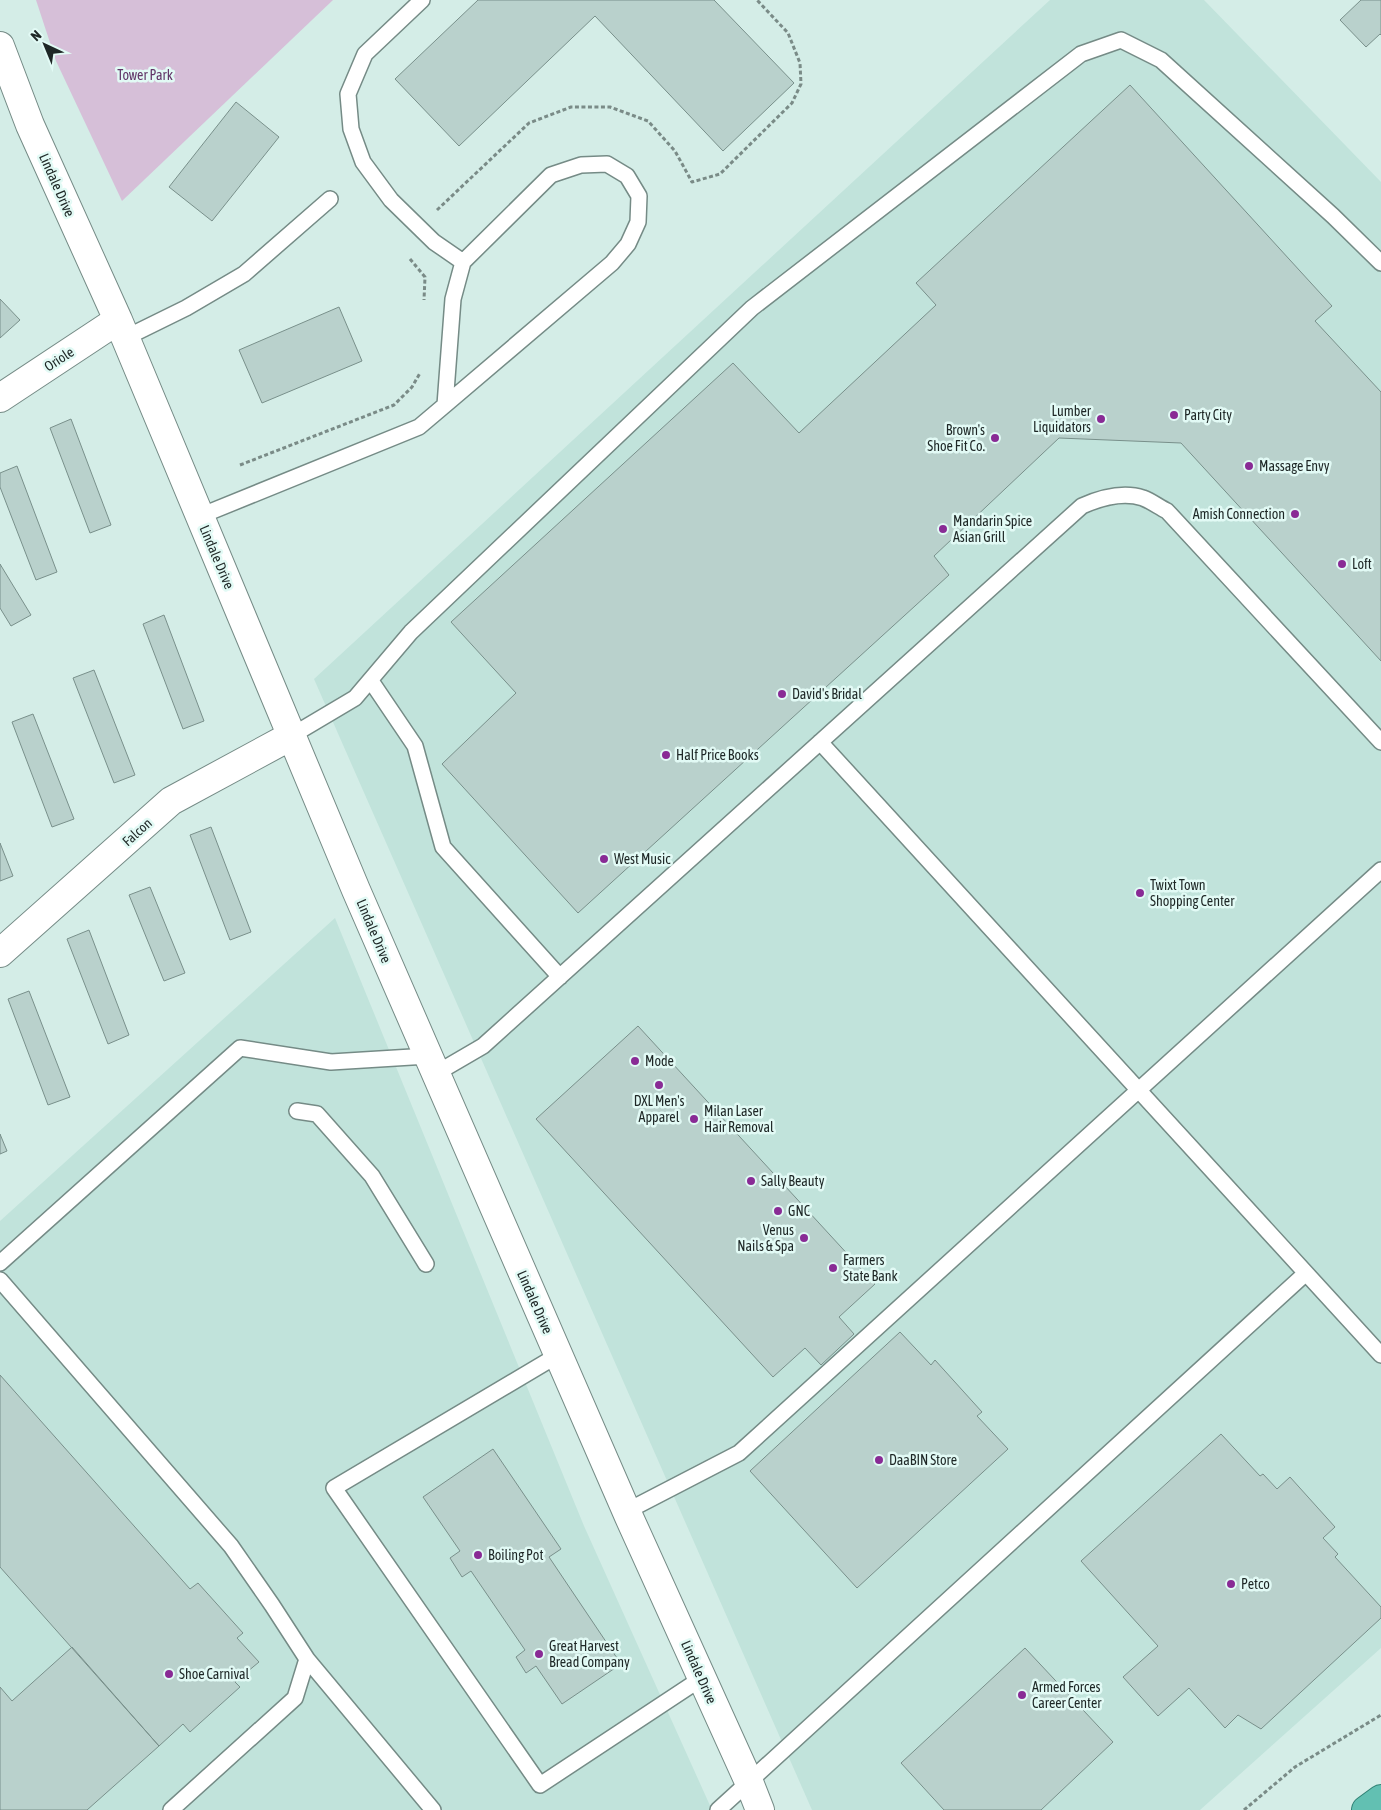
<svg xmlns="http://www.w3.org/2000/svg" width="1381" height="1810" viewBox="0 0 1381 1810" font-family="'Asap Condensed',sans-serif">
  <style>
    .built { fill: #c1e3db }
    .green { fill: #d6bfd8 }
    .building { fill: #b9d1cc; stroke: #79908b }
    .lines { fill: none; stroke-linecap: round; stroke-linejoin: round }
    .service-casing { stroke: #758b86; stroke-width: 18 }
    .minor-casing { stroke: #758b86; stroke-width: 30 }
    .trunk-casing { stroke: #308074; stroke-width: 30 }
    .path { stroke: #7a8b87; stroke-width: 3; stroke-dasharray: 4 2.5; stroke-linecap: butt }
    .service { stroke: #fff; stroke-width: 15 }
    .minor { stroke: #fff; stroke-width: 28 }
    .trunk { stroke: #62c0b2; stroke-width: 28 }
    .poi-dot { fill: #892b95; stroke: #e2faf5; stroke-width: 2 }
    .labels { text-anchor: middle; stroke-width: 5; stroke-linejoin: round; paint-order: stroke }
    .park-label { font-size: 14px; fill: #623568; stroke: #e2faf5 }
    .street-label { font-size: 14px; fill: #1e2726; stroke: #e2faf5 }
    .poi-label { font-size: 14px; fill: #1e2726; stroke: #e2faf5; text-anchor: start }
  </style>
  <rect width="100%" height="100%" fill="#d4ede7"/>
  <path class="built" d="M1050 0H1204L1381 182V1648L1200 1810H812L314 679Z
    M335 918 584 1526 712 1810H0V1221Z"/>
  <path class="green" d="M36 0H333L122 201 56 61Z"/>
  <path class="building" d="M478 0H714L794 83 723 151 595 16 459 146 395 79Z
    M1361 0H1381V35L1380 34 1366 47 1340 20Z
    M1130 85 1332 306 1315 321 1381 392V661L1181 443 1059 438 934 556 949 575 578 913 442 764 516 693 451 622 733 363 799 433 936 305 916 283Z
    M236 102 279 137 212 221 169 187Z
    M0 299 20 320 0 338Z
    M339 307 362 361 262 403 239 350Z
    M71 419 111 525 90 533 50 428Z
    M17 466 57 572 36 580 0 487V473Z
    M0 564 31 615 11 626 0 608Z
    M164 615 204 721 183 729 143 624Z
    M94 670 135 775 114 783 73 678Z
    M33 714 74 819 52 827 12 722Z
    M211 827 251 932 230 940 190 835Z
    M0 843 13 876 0 881Z
    M150 887 185 973 164 981 129 895Z
    M89 930 129 1035 108 1044 67 939Z
    M29 991 70 1097 48 1105 8 999Z
    M638 1026 875 1284 839 1317 854 1334 821 1365 805 1348 773 1377 536 1119Z
    M0 1134 7 1151 0 1154Z
    M900 1332 931 1365 935 1360 982 1412 977 1416 1008 1449 857 1588 750 1471Z
    M0 1375 190 1589 198 1583 243 1633 237 1638 259 1662 235 1682 240 1687 190 1732 183 1724 159 1746 0 1567Z
    M1221 1434 1260 1476 1263 1474 1277 1489 1290 1477 1335 1527 1323 1538 1338 1554 1335 1557 1381 1607V1618L1261 1729 1238 1715 1225 1728 1189 1688 1158 1716 1123 1677 1158 1646 1081 1561Z
    M493 1449 561 1549 549 1557 621 1664 562 1704 536 1666 526 1673 516 1657 525 1650 471 1571 462 1577 450 1558 460 1551 423 1497Z
    M72 1647 159 1746 87 1810H0V1687L12 1701Z
    M1025 1648 1113 1742 1041 1810H944L901 1763Z"/>
  <g class="lines">
    <defs>
      <path id="service" d="M422 0 365 54 348 94 351 129 363 162 391 200 434 242 463 262
        M125 338 186 308 244 274 330 199
        M200 516 419 427 445 405 612 263 628 244 638 222 639 196 627 176 607 164 581 165 551 175 463 262 453 299 445 405
        M371 681 415 746 443 847 560 977
        M291 736 355 698 411 632 752 308 1081 54 1121 40 1161 60 1333 216 1381 263
        M820 742 1381 1355
        M435 1074 483 1046 1082 506C1100 498 1122 491 1143 498 1151 501 1159 507 1167 511L1381 742
        M297 1111 317 1114 372 1176 426 1264
        M0 1263 240 1048 331 1062 428 1056
        M0 1280 231 1546 272 1605 307 1659 295 1698 171 1810
        M558 1355 334 1488 540 1785 702 1678
        M627 1511 739 1453 1381 870
        M307 1659 433 1810
        M718 1810 1306 1273"/>
      <path id="minor" d="M0 46 30 125 118 320 356 890 629 1517 749 1782 760 1810
        M0 398 118 320
        M0 953 171 801 291 736"/>
      <path id="trunk" d="M1366 1810 1381 1799"/>
    </defs>
    <use href="#service" class="service-casing"/>
    <use href="#minor" class="minor-casing"/>
    <use href="#trunk" class="trunk-casing"/>
    <path class="path" d="M437 210 529 123 571 107H610L648 121 675 151 692 182 720 174 792 103 801 84 800 63 788 33 757 0
      M410 259 425 277 424 300
      M240 465 394 405 412 387 420 373
      M1244 1810 1295 1767 1381 1715"/>
    <use href="#service" class="service"/>
    <use href="#minor" class="minor"/>
    <use href="#trunk" class="trunk"/>
  </g>
  <g class="poi-dot">
    <circle cx="1174" cy="415" r="5"/>
    <circle cx="1101" cy="419" r="5"/>
    <circle cx="995" cy="438" r="5"/>
    <circle cx="1249" cy="466" r="5"/>
    <circle cx="1295" cy="514" r="5"/>
    <circle cx="943" cy="529" r="5"/>
    <circle cx="1342" cy="564" r="5"/>
    <circle cx="782" cy="694" r="5"/>
    <circle cx="666" cy="755" r="5"/>
    <circle cx="604" cy="859" r="5"/>
    <circle cx="1140" cy="893" r="5"/>
    <circle cx="635" cy="1061" r="5"/>
    <circle cx="659" cy="1085" r="5"/>
    <circle cx="694" cy="1119" r="5"/>
    <circle cx="751" cy="1181" r="5"/>
    <circle cx="778" cy="1211" r="5"/>
    <circle cx="804" cy="1238" r="5"/>
    <circle cx="833" cy="1268" r="5"/>
    <circle cx="879" cy="1460" r="5"/>
    <circle cx="478" cy="1555" r="5"/>
    <circle cx="1231" cy="1584" r="5"/>
    <circle cx="539" cy="1654" r="5"/>
    <circle cx="169" cy="1674" r="5"/>
    <circle cx="1022" cy="1695" r="5"/>
  </g>
  <g class="labels">
    <g class="park-label">
      <text x="145" y="80">Tower Park</text>
    </g>
    <g class="street-label">
      <text transform="translate(57 185) rotate(66)" y="5">Lindale Drive</text>
      <text transform="translate(59 359) rotate(-33)" y="5">Oriole</text>
      <text transform="translate(217 557) rotate(67)" y="5">Lindale Drive</text>
      <text transform="translate(137 832) rotate(-42)" y="5">Falcon</text>
      <text transform="translate(374 931) rotate(67)" y="5">Lindale Drive</text>
      <text transform="translate(535 1302) rotate(66)" y="5">Lindale Drive</text>
      <text transform="translate(699 1672) rotate(66)" y="5">Lindale Drive</text>
    </g>
    <g class="poi-label">
      <text x="1091" y="416" text-anchor="end">Lumber<tspan x="1091" dy="16">Liquidators</tspan></text>
      <text x="1184" y="420">Party City</text>
      <text x="985" y="435" text-anchor="end">Brown's<tspan x="985" dy="16">Shoe Fit Co.</tspan></text>
      <text x="1259" y="471">Massage Envy</text>
      <text x="1285" y="519" text-anchor="end">Amish Connection</text>
      <text x="953" y="526">Mandarin Spice<tspan x="953" dy="16">Asian Grill</tspan></text>
      <text x="1352" y="569">Loft</text>
      <text x="792" y="699">David's Bridal</text>
      <text x="676" y="760">Half Price Books</text>
      <text x="614" y="864">West Music</text>
      <text x="1150" y="890">Twixt Town<tspan x="1150" dy="16">Shopping Center</tspan></text>
      <text x="645" y="1066">Mode</text>
      <text x="659" y="1106" text-anchor="middle">DXL Men's<tspan x="659" dy="16">Apparel</tspan></text>
      <text x="704" y="1116">Milan Laser<tspan x="704" dy="16">Hair Removal</tspan></text>
      <text x="761" y="1186">Sally Beauty</text>
      <text x="788" y="1216">GNC</text>
      <text x="794" y="1235" text-anchor="end">Venus<tspan x="794" dy="16">Nails &amp; Spa</tspan></text>
      <text x="843" y="1265">Farmers<tspan x="843" dy="16">State Bank</tspan></text>
      <text x="889" y="1465">DaaBIN Store</text>
      <text x="488" y="1560">Boiling Pot</text>
      <text x="1241" y="1589">Petco</text>
      <text x="549" y="1651">Great Harvest<tspan x="549" dy="16">Bread Company</tspan></text>
      <text x="179" y="1679">Shoe Carnival</text>
      <text x="1032" y="1692">Armed Forces<tspan x="1032" dy="16">Career Center</tspan></text>
    </g>
  </g>
  <g transform="translate(45 45) rotate(316)" stroke="#e2faf5" stroke-width="4" paint-order="stroke">
  <path d="M0-4L9 19L0 12L-9 19Z" fill="#1e2726"/>
  <text y="-8" font-size="14" font-weight="bold" text-anchor="middle" fill="#1e2726">N</text>
  </g>
</svg>
